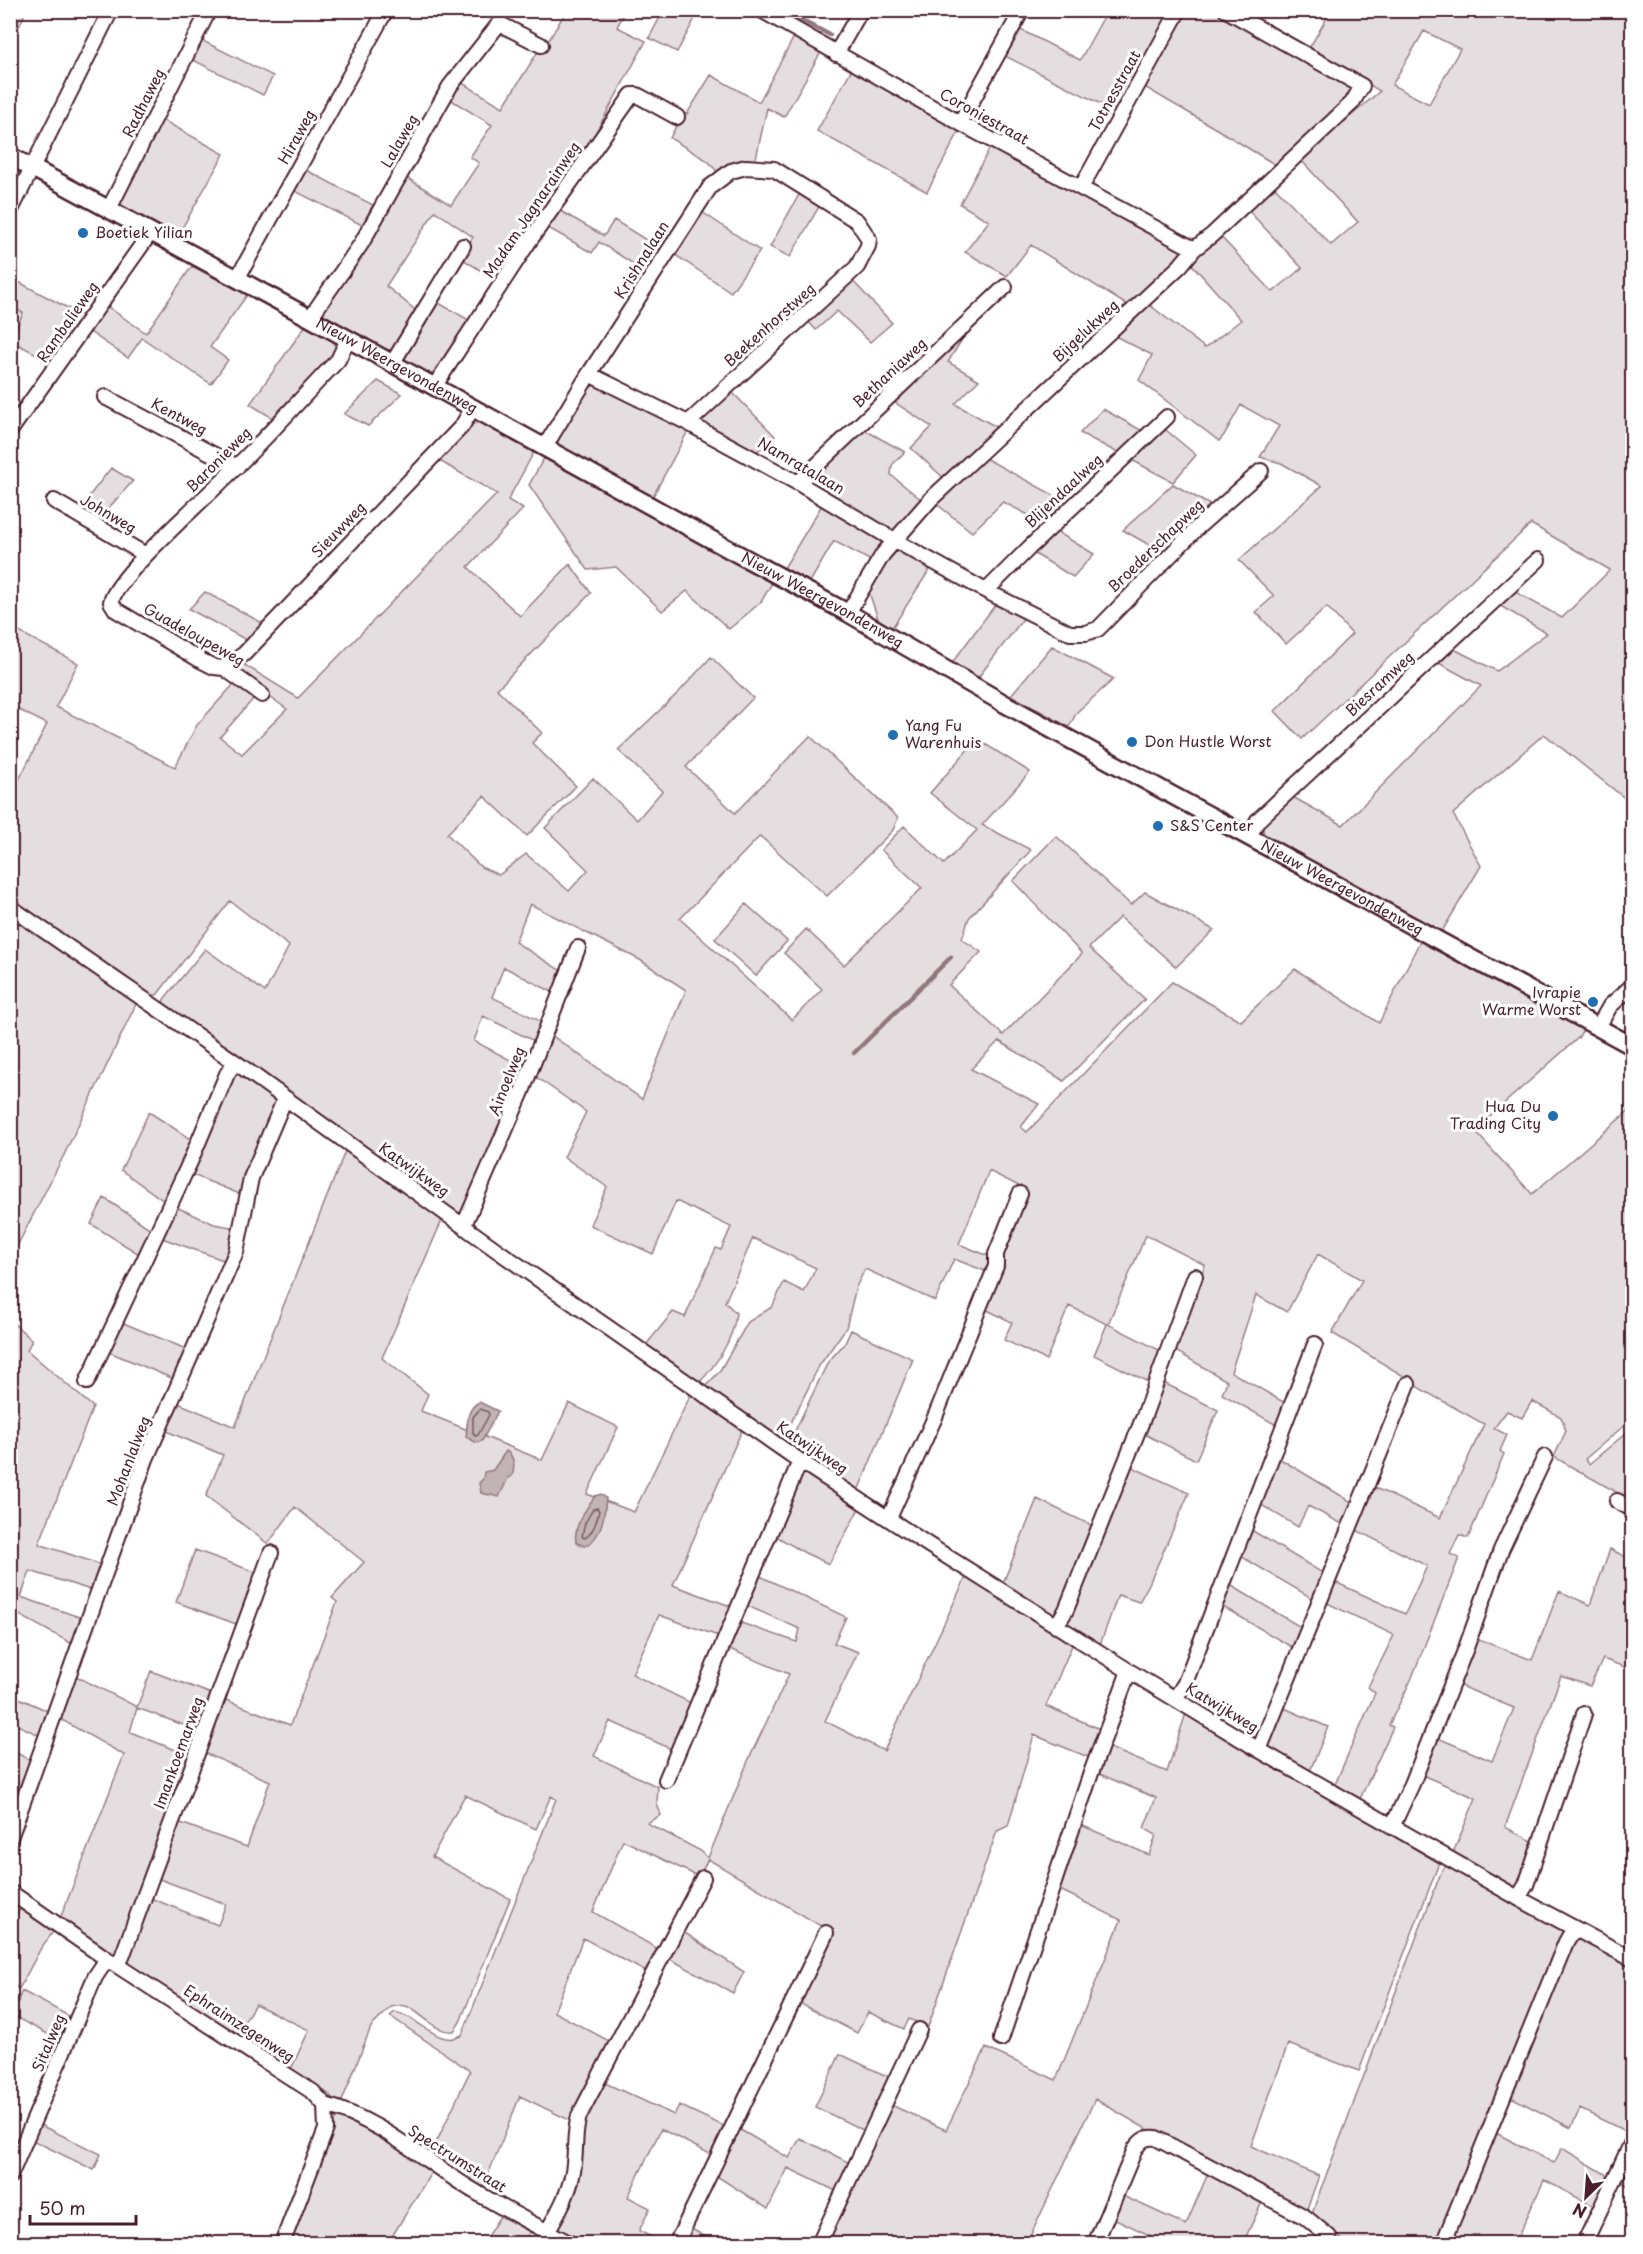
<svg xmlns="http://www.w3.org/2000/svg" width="1643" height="2254" viewBox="0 0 1643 2254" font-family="'Playpen Sans',sans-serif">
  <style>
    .green { fill: #e5dee0; stroke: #987e86; stroke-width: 1.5; fill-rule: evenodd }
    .water { fill: #c1b3b6; stroke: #91787e; stroke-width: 1.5 }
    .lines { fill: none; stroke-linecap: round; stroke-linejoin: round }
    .shore { stroke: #7a5a63; stroke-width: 1.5 }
    .stream { stroke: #91787e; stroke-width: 4.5 }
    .minor-casing { stroke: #4a1f2b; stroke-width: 18 }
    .tertiary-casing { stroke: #4a1f2b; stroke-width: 21 }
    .minor { stroke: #fff; stroke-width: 14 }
    .tertiary { stroke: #fff; stroke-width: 16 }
    .poi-dot { fill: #1f6fb2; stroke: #fff; stroke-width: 2 }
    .labels { text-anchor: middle; stroke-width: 6; stroke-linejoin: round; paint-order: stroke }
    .street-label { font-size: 15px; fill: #4a1f2b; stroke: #fff }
    .poi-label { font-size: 15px; fill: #4a1f2b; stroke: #fff; text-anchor: start }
  </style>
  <rect width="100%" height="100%" fill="#fff"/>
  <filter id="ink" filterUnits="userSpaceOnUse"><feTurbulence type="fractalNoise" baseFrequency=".0167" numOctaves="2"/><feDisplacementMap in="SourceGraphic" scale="12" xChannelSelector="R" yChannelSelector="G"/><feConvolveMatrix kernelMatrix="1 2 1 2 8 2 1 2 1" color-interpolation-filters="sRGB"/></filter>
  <g filter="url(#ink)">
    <path class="green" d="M11 10 26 11 11 45 10 11Z
      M664 10 699 11 677 52 649 38Z
      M1221 10 1349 86 1352 91 1351 97 1279 167 1225 134 1141 85 1181 11Z
      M566 11H625L617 27 646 41 585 152 497 281 461 258 473 237 435 211 386 286 414 309 415 313 395 350C375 353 336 323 318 312L404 176 451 205 479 163 470 157 492 125 448 98 459 81 503 107 537 53 543 50Z
      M1107 11H1175L1117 112 1001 54 1017 28 1080 60Z
      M1331 11H1632V154L1630 157 1632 158V804L1544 734 1453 814 1481 866 1441 933 1264 834 1262 826 1291 796 1343 825 1481 686 1437 662 1452 648 1497 671 1547 633 1497 604 1512 590 1562 618 1610 570 1531 524 1302 739 1275 711 1352 634 1327 607 1286 644 1256 612 1274 596 1239 560 1322 486 1281 463 1260 457 1279 426 1241 405 1224 435 1219 441 1139 380 1152 355 1113 335 1147 303 1205 348 1241 320 1189 261 1219 235 1273 292 1302 268 1248 210 1274 186 1331 245 1358 222 1300 159 1380 91 1308 50ZM1424 31 1460 49 1429 104 1392 85Z
      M795 35 822 50 784 117 767 108 755 163 719 174 708 161 670 138 683 113 687 114 711 75 759 102Z
      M199 39 273 76 263 95 189 58Z
      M853 67 961 128 927 192 817 131Z
      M159 118 224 154 177 237 119 206 128 180Z
      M992 144 1183 249 1180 259 1130 307 1031 245 1007 276 965 252 989 221 960 204Z
      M304 169 373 205 362 225 293 190Z
      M801 191 821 203 790 257 770 247Z
      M557 209 604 236 614 220 664 251 649 274 599 242 592 253 545 226Z
      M699 210 760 251 731 292 671 252Z
      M192 266 247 295 210 347 228 360 211 384 142 338 128 358 87 330 105 305 146 333Z
      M11 278 85 317 54 363 11 341 23 313 11 306Z
      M851 279 892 323 870 342 837 311 816 330 807 320Z
      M435 301 469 320 432 376 400 358Z
      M306 325C319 332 341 338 334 355L274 419 250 404Z
      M966 333 948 362 979 380 955 404 1000 429 946 480 911 448 932 427 891 400 956 338Z
      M378 381 402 394 368 426 344 414Z
      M596 384 689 429 652 498 562 448 558 443 559 436 586 390Z
      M731 391 775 436 754 454 701 424 700 421Z
      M1103 409 1146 433 1122 455 1080 433Z
      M474 423H482L534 452 508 500 523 509 468 567 520 616 570 564 591 593 497 689 542 733 532 743 576 786 527 836 484 796 447 834 481 867 499 875 526 854 569 891 588 870 545 828 593 778 637 820 662 791 618 750 679 692 711 657 753 698 686 767 735 813 810 736 898 818 893 830 827 896 760 836 680 919 792 1020 822 989 784 953 806 929 844 965 922 888 881 850 904 826 944 864 977 830 930 793 977 739 1030 772 982 825 1031 850 969 918 962 939 981 952 949 985 1003 1035 1082 954 1013 881 1056 836 1131 905 1145 892 1214 930 1176 967 1120 917 1089 948 1145 999 1064 1081 999 1041 971 1069 1039 1104 1021 1127 1027 1132 1172 982 1241 1021 1295 969 1379 1023 1420 941 1584 1028 1578 1038 1474 1130 1532 1194 1632 1108V1419L1585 1459 1589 1464 1632 1428V1501L1554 1457 1566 1431 1561 1417 1532 1401 1522 1418 1507 1411 1494 1428 1507 1435 1500 1451 1504 1454 1468 1538 1459 1535 1450 1554 1459 1558 1411 1680 1389 1725 1393 1727 1360 1799 1335 1784 1375 1693 1368 1687 1394 1635 1325 1602 1335 1582 1405 1614 1427 1566 1354 1529 1371 1486 1440 1518 1484 1424 1419 1388 1412 1381 1332 1333 1362 1280 1318 1254 1287 1312 1256 1295 1231 1372 1287 1404 1278 1426 1222 1394 1227 1381 1174 1350 1205 1265 1146 1235 1108 1324 1161 1351 1150 1383 1094 1355 1107 1324 1069 1306 1046 1360 1004 1340 1012 1322 979 1306 997 1251 1025 1189 989 1171 959 1244 991 1257 985 1271 954 1259 935 1301 865 1269 856 1287 846 1328 819 1366 787 1431 780 1439 705 1387 719 1372 748 1322 772 1307 784 1282 804 1292 816 1268 753 1238 725 1302 736 1313C734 1339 716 1365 699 1383L645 1346 673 1312 685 1317 716 1248 721 1250 731 1227 676 1201 653 1254 590 1225 607 1187 564 1157 586 1112 532 1074 548 1033 642 1099 686 990 640 960 530 904 515 942 563 972 554 993 504 967 492 997 544 1023 536 1042 483 1016 474 1041 527 1069 463 1212 459 1213 166 1008 163 1003 164 999 205 949 265 992 289 946 230 901 157 995 148 994 11 899V786L15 788 47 724 11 706 10 627 78 663 56 707 175 767 197 725 235 683 255 697 220 737 242 754 287 709 233 671 240 662 298 698 497 494 436 459Z
      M861 428 905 452 892 465 891 475 923 501 893 532 815 490 809 482Z
      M1166 430 1196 455 1173 482 1128 458 1150 437Z
      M981 456 1070 504 1048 525 1003 502 972 532 934 502Z
      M544 458 772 583 761 602 729 629 687 591 662 611 616 567 588 570 529 485Z
      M111 468 133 481 96 522 78 510Z
      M1173 484 1215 508 1165 554 1123 530Z
      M823 503 880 539 882 544 873 562 834 541 810 582 784 568Z
      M1052 529 1094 554 1073 577 1030 551Z
      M893 550H900L932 566 892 628 878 619 868 589Z
      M205 592 266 625 250 642 189 609Z
      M998 601 1026 615 977 679 952 663Z
      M1052 646 1114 679 1077 712 1069 727 1011 695Z
      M746 904 787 941 756 976 715 939Z
      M11 915 135 1000 136 1004 64 1155 11 1258Z
      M237 1070 276 1101 242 1195 188 1173 227 1081Z
      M149 1112 195 1142 167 1203 121 1170Z
      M346 1149 443 1218 382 1358 428 1394 421 1411 542 1460 569 1403 618 1427 587 1494 634 1512 691 1394 742 1430 673 1585 733 1607 721 1637 659 1615 632 1674 693 1704 673 1750 610 1721 594 1756 658 1787 657 1804 661 1815 647 1823 701 1851 708 1858 748 1761 789 1674 727 1648 738 1622 797 1642 800 1629 743 1604 756 1574 846 1617 834 1643 858 1652 825 1721 884 1751 966 1577 1073 1643 1046 1706 1100 1729 1088 1757 1034 1735 1008 1826 997 1831 928 2027 909 2019 904 2029 868 2012 857 2033 797 2002 831 1932 708 1859 699 1877 623 1840 593 1912 660 1950 648 1973 583 1938 554 2012 613 2043 573 2122 520 2096 483 2187 430 2156 470 2071 390 2016 395 2012C418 2016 439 2049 462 2035L556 1799 551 1796 536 1829 465 1795 432 1857 510 1899 460 2022 454 2031C434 2033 423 2013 406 2006 402 2005 395 2006 391 2007L371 2027 342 2101C336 2102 333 2101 330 2095L291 2069 309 2030 255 2004 236 2035 129 1966 126 1960 148 1897 218 1925 226 1904 154 1877 175 1821 247 1847 270 1781 202 1752 221 1698 290 1725 337 1602 332 1598 364 1562 295 1507 268 1544 206 1496 223 1455 164 1430 176 1402 235 1427Z
      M104 1198 154 1231 142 1256 91 1224Z
      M174 1206 214 1224 237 1228 226 1261 159 1237Z
      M11 1321 32 1340 27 1350 93 1407 39 1544 102 1565 94 1591 30 1571 21 1597 85 1619 76 1646 16 1613 11 1625Z
      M121 1322 186 1349 174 1379 109 1352Z
      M851 1330 913 1359 858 1491 785 1443 792 1437 828 1362 845 1343Z
      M1162 1382 1218 1410 1196 1460 1142 1433Z
      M1277 1457 1355 1504 1346 1526 1308 1506 1298 1527 1258 1503Z
      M1130 1466 1189 1493 1149 1584 1139 1602 1118 1595 1100 1645 1068 1626 1066 1623Z
      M802 1471H806L860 1507 829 1564 805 1553 774 1535Z
      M1037 1499 1095 1527 1060 1613 1054 1617 1003 1583Z
      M1248 1528 1326 1575 1315 1600 1237 1554Z
      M1610 1549 1632 1560V1670L1603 1659 1590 1686 1561 1676 1505 1827 1534 1842 1519 1889 1453 1853 1476 1798 1422 1775 1438 1738 1492 1761 1514 1708 1458 1685 1475 1638 1532 1660 1559 1591 1590 1605Z
      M195 1550 258 1573 239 1625 176 1602Z
      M1227 1583 1304 1629 1295 1649 1218 1604Z
      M151 1671 214 1695 200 1731 137 1708 130 1732 191 1756 119 1953 110 1954 60 1919 124 1755 60 1719 76 1676 137 1707Z
      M10 1694 50 1712 41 1736 11 1722Z
      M1282 1707 1328 1727 1310 1771 1272 1750 1268 1746Z
      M1186 1713 1439 1863 1359 2071 1288 2044 1251 2146 1319 2176 1305 2214 1188 2153 1095 2099 1027 2243 823 2244 889 2104 946 2130 986 2048 1056 2080 1121 1920 1058 1889 1081 1825 1149 1855 1156 1835 1144 1828 1156 1798 1095 1772 1105 1746 1167 1772Z
      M11 1750 32 1761 11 1823Z
      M1446 1866 1556 1925 1562 1930 1563 1938 1438 2243H1349L1329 2233 1310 2218 1442 1870Z
      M21 1908 53 1932 41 1948 19 1989 11 1984V1922Z
      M682 1931 744 1972 733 1993 668 1958Z
      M1577 1937 1632 1966 1631 2134 1580 2109 1571 2128 1507 2095 1572 1939Z
      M22 1991 71 2017 61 2041 11 2015Z
      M840 2054 891 2078 865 2131 815 2107Z
      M603 2082 674 2115 679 2105 728 2128 714 2156 661 2129 628 2197 650 2208 639 2231 664 2243H587L556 2228 578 2133Z
      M339 2115 353 2119 432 2170 431 2173 388 2243 287 2244 333 2123Z
      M38 2124 101 2154 94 2170 30 2139Z
      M737 2128 789 2158 800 2138 850 2163 836 2191 788 2168 768 2209 715 2175Z
      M1492 2131 1554 2163 1562 2148 1612 2178 1597 2208 1544 2180 1515 2243 1448 2244Z
      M1632 2150V2188L1618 2180Z
      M1209 2171 1263 2200 1243 2243H1222L1211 2238 1209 2243H1166L1111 2217 1121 2195 1186 2225Z
      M504 2210 533 2228 522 2243 482 2244Z
      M690 2228 716 2243 682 2244Z"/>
    <path class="water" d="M479 1402 498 1411 482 1441 477 1443 466 1437C468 1423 465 1410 479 1402Z
      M506 1451C515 1456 515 1468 512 1476L508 1478 499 1497 481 1493 479 1483 483 1479 484 1472 493 1470Z
      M601 1494 606 1498C605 1514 602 1540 584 1546L576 1542C573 1526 586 1509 595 1496Z"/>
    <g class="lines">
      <path class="shore" d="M480 1409 488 1412 489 1415 478 1435 475 1436 473 1433V1417Z
        M597 1508 599 1511C597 1520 593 1535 584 1538L582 1536 585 1523 593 1509Z"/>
      <path class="stream" d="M782 10 830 35
        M854 1053 951 957"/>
      <defs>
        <path id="minor" d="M761 10 960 123 1194 249
          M836 54 861 10
          M960 123 1022 10
          M1081 188 1179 10
          M109 209 209 10
          M10 212 111 10
          M237 279 386 10
          M310 318 361 244 450 86 498 25H502L541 45
          M392 364 463 246
          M589 374 710 187 731 171 746 167 774 169 857 221 869 239 868 246 857 267 688 423
          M434 387 530 240 632 95H637L677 117
          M105 397 237 467
          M10 431 151 232
          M544 448 589 374 688 423 798 483 894 540 986 591 1070 633H1086L1098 629 1198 527 1261 471
          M798 483 1005 287
          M54 501 146 555
          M986 591 1029 548 1167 417
          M848 613 883 554 931 499 1180 266 1194 249 1212 235 1352 103 1362 86 1226 10
          M224 668 244 654 462 426 472 409
          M262 695 224 668 214 667 200 660 116 610 111 602C118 573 212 493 237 466 272 432 304 395 338 360L348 339
          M1249 836 1258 820 1538 560
          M10 907 235 1062 498 1251 800 1461 927 1544 1129 1671 1259 1750 1518 1898 1632 1959
          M1598 1027 1610 1006 1632 986
          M464 1225 521 1094 578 948
          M87 1382 190 1162 227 1074 235 1062
          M1617 1501 1632 1509
          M889 1518 935 1417 973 1323 996 1266V1254L1020 1194
          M1056 1626 1066 1610 1144 1416 1195 1276
          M1175 1699 1185 1683 1315 1344
          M1259 1750 1408 1384
          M666 1780 800 1461
          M1392 1827 1412 1784 1466 1648 1501 1550 1545 1457
          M10 1838 146 1459 236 1252 251 1178 285 1098
          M10 1892 107 1959 313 2092 325 2105 326 2129 282 2244
          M1518 1898 1526 1885 1584 1714
          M116 1964 122 1957 271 1553
          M1001 2039 1091 1773 1129 1671
          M325 2105C379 2119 422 2159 469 2188 502 2208 536 2226 571 2244
          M10 2176 95 1977 107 1959
          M547 2232C557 2214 568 2196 572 2176 577 2156 573 2136 579 2116L703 1878
          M676 2244 826 1933
          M819 2244 919 2030
          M1095 2244 1135 2149C1141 2140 1145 2137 1156 2138L1305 2217 1329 2237
          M1443 2244 1566 1942 1574 1928
          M1584 2244 1632 2142"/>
        <g id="tertiary">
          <path id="s1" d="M10 156 310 318 734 552 848 613 1005 704 1632 1046"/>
        </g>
      </defs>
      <use href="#minor" class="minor-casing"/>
      <use href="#tertiary" class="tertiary-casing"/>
      <use href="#minor" class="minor"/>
      <use href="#tertiary" class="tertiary"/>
    </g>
  </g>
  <g class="poi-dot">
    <circle cx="83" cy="233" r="6"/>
    <circle cx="893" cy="735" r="6"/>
    <circle cx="1132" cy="742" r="6"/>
    <circle cx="1158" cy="826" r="6"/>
    <circle cx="1593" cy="1002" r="6"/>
    <circle cx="1553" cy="1116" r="6"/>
  </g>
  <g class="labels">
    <g class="street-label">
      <text transform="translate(1115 91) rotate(-61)" y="5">Totnesstraat</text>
      <text transform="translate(144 103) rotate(-63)" y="5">Radhaweg</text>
      <text transform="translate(984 117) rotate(29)" y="5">Coroniestraat</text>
      <text transform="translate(297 137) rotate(-61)" y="5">Hiraweg</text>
      <text transform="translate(400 141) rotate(-60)" y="5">Lalaweg</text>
      <text transform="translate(532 210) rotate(-56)" y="5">Madam Jagnarainweg</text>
      <text transform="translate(642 260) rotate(-58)" y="5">Krishnalaan</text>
      <text transform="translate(68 322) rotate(-55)" y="5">Rambalieweg</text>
      <text transform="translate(770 325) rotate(-42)" y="5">Beekenhorstweg</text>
      <text transform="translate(1086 331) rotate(-43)" y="5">Bijgelukweg</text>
      <text dy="5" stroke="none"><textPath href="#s1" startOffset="440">Nieuw Weergevondenweg</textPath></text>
      <text transform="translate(890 373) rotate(-43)" y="5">Bethaniaweg</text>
      <text transform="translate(179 417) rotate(28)" y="5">Kentweg</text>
      <text transform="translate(219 460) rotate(-45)" y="5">Baronieweg</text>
      <text transform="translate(801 466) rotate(30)" y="5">Namratalaan</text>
      <text transform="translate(1064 491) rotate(-43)" y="5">Blijendaalweg</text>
      <text transform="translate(108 514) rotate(30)" y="5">Johnweg</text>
      <text transform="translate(339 530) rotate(-46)" y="5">Sieuwweg</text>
      <text transform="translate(1156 546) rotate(-44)" y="5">Broederschapweg</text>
      <text dy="5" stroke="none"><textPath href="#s1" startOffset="926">Nieuw Weergevondenweg</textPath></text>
      <text transform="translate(194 635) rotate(29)" y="5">Guadeloupeweg</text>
      <text transform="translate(1380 684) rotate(-43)" y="5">Biesramweg</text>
      <text dy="5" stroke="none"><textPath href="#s1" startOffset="1520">Nieuw Weergevondenweg</textPath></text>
      <text transform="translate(507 1081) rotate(-68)" y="5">Ainoelweg</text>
      <text transform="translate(414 1170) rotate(35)" y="5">Katwijkweg</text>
      <text transform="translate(812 1448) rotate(34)" y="5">Katwijkweg</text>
      <text transform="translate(129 1461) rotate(-69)" y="5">Mohanlalweg</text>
      <text transform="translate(1222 1708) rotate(31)" y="5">Katwijkweg</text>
      <text transform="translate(179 1753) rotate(-70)" y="5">Imankoemarweg</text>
      <text transform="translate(239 2024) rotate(33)" y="5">Ephraimzegenweg</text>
      <text transform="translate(49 2043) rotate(-67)" y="5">Sitalweg</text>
      <text transform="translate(457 2159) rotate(32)" y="5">Spectrumstraat</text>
    </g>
    <g class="poi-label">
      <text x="95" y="238">Boetiek Yilian</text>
      <text x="905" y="731">Yang Fu<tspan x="905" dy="17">Warenhuis</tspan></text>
      <text x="1144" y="747">Don Hustle Worst</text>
      <text x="1170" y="831">S&amp;S Center</text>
      <text x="1581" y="998" text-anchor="end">Ivrapie<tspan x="1581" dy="17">Warme Worst</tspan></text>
      <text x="1541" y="1112" text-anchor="end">Hua Du<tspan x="1541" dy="17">Trading City</tspan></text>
    </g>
  </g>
  <rect width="1643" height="2254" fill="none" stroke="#fff" stroke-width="36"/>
  <rect x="18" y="18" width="1607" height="2218" fill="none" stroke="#4a1f2b" stroke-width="2" filter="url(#ink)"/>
  <g transform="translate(1586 2197) rotate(205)" stroke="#ffffff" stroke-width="4.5" paint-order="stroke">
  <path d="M0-4.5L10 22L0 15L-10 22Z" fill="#4a1f2b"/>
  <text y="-9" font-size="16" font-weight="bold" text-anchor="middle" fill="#4a1f2b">N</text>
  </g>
  <path d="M30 2215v9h106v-9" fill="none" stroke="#4a1f2b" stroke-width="3"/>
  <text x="39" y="2215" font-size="18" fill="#4a1f2b" stroke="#ffffff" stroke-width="4.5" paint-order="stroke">50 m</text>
</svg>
